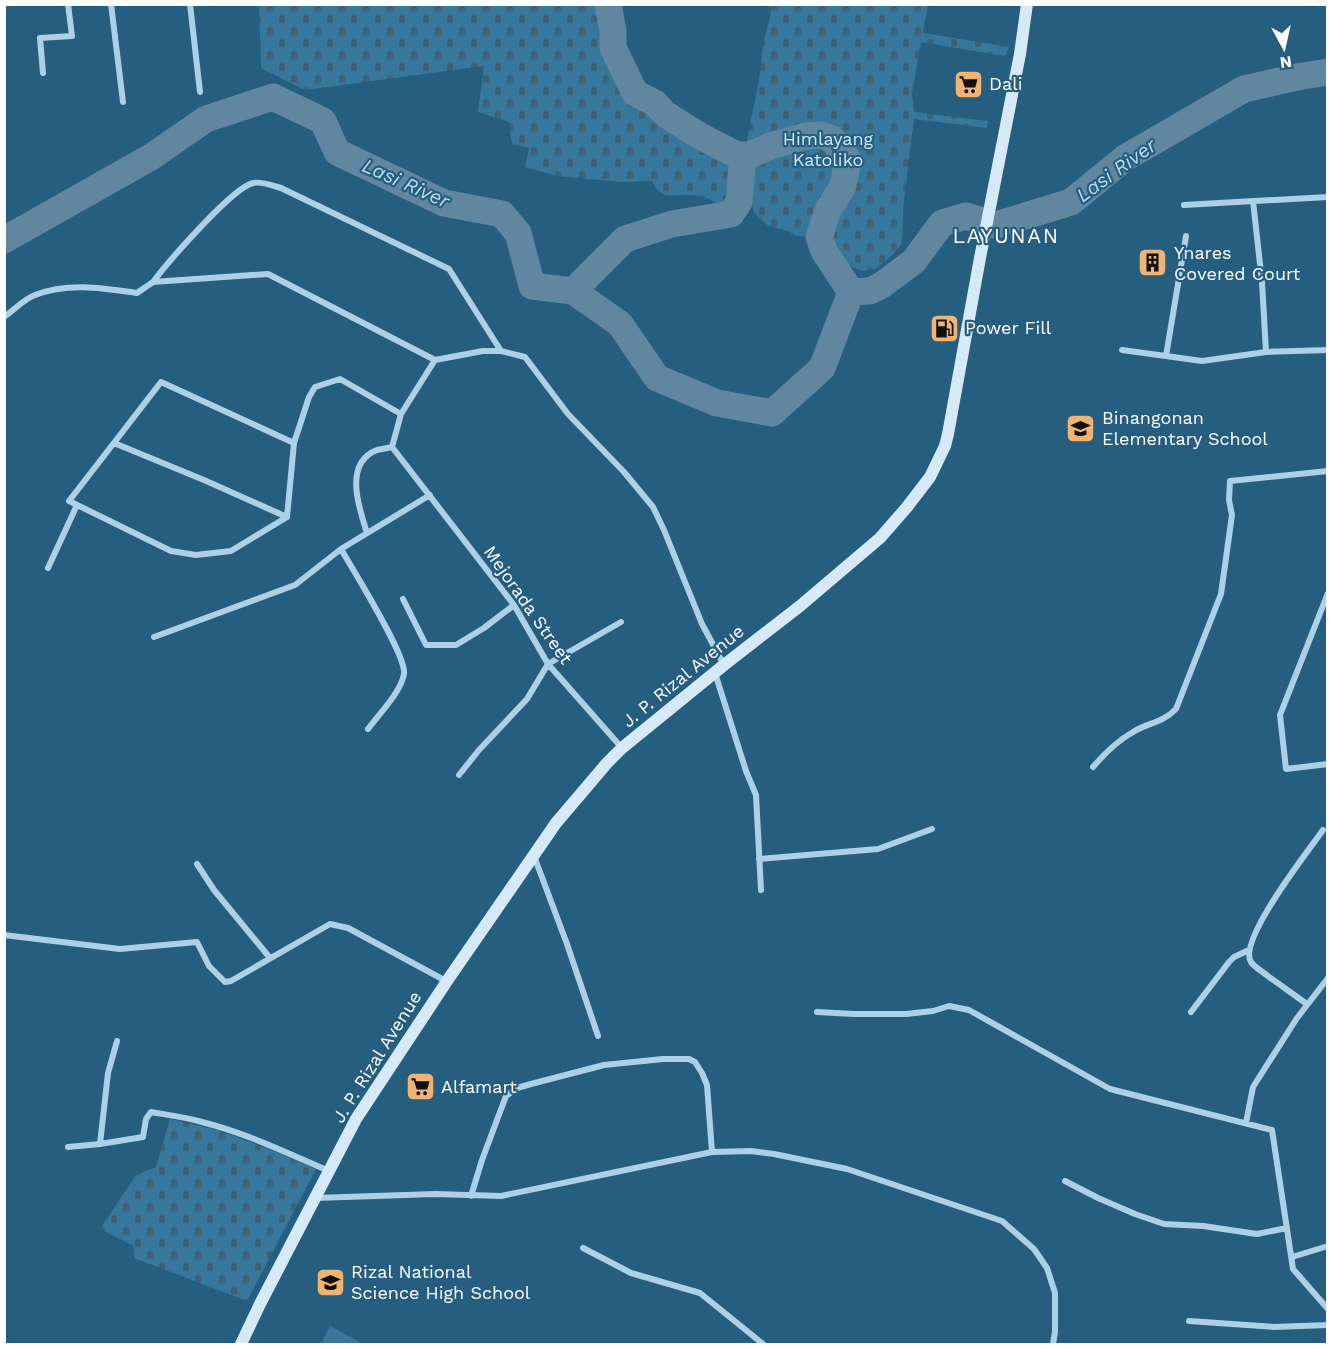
<svg xmlns="http://www.w3.org/2000/svg" width="1332" height="1349" viewBox="0 0 1332 1349" font-family="'Work Sans',sans-serif">
  <style>
    .cemetery { fill: url(#cemetery-stones) }
    .pitch { fill: #36779b }
    .lines { fill: none; stroke-linecap: round; stroke-linejoin: round }
    .river { stroke: #60879f; stroke-width: 27 }
    .street { stroke: #acd1e6; stroke-width: 6 }
    .secondary { stroke: #d6e9f6; stroke-width: 12 }
    .labels { text-anchor: middle; stroke-width: 4.5; stroke-linejoin: round; paint-order: stroke }
    .poi-label { font-size: 18px; fill: #fff; stroke: #265e80; text-anchor: start }
    .park-label { font-size: 18px; fill: #d0e7f5; stroke: #265e80 }
    .street-label { font-size: 18px; fill: #fff; stroke: #265e80 }
    .water-label { font-size: 20px; font-style: italic; fill: #b8daee; stroke: #265e80 }
    .quarter-label { font-size: 21px; letter-spacing: 1.5px; fill: #fff; stroke: #265e80 }
  </style>
  <defs>
    <pattern id="cemetery-stones" width="16" height="16" patternUnits="userSpaceOnUse" patternTransform="scale(1.5)"><rect width="16" height="16" fill="#36779b"/><path d="M2 7V4a2 2 0 0 1 4 0v3zM10 15v-3a2 2 0 0 1 4 0v3z" fill="#425f70"/></pattern>
  </defs>
  <rect width="100%" height="100%" fill="#265e80"/>
  <path class="cemetery" d="M259 5H595L609 46 629 90 634 96 698 141 724 151 731 160H745V150L759 80 763 45 771 13 770 5H928L923 33 1009 47 1005 56 921 42 912 93 914 112 988 121 987 128 914 119C910 150 906 181 903 212 903 219 903 238 901 244 898 251 881 266 874 269 869 271 865 271 860 270 840 264 835 252 829 233L814 237 797 236 788 231 767 225 754 212 746 184 734 186 729 207C716 203 707 197 693 195 674 193 662 203 652 181L621 182 557 176 525 167 529 148 512 144 509 122 478 112 484 66 305 90 261 68Z
    M170 1119 217 1130 269 1149 316 1169 247 1301 134 1258V1246L100 1229 136 1175 156 1167Z"/>
  <path class="pitch" d="M330 1326 360 1342 358 1344H321Z"/>
  <g class="lines">
    <path class="river" d="M608 4 613 31V48L635 93 655 103 665 114 700 136 737 155H750L770 146 806 136 821 135 832 139 848 160 843 186 828 210 819 237 824 251 851 292 870 291 882 285 914 261 942 223 966 216 996 225 1071 202 1125 158 1244 89 1297 77 1328 72
      M4 240 151 157 206 119 273 97 323 121 337 152 444 203 502 214 518 233 532 286 573 291 620 324 657 378 717 403 772 413 822 368 851 292
      M573 291 625 239 672 224 731 214 739 202 743 155"/>
    <path class="street" d="M111 4 123 102
      M190 4 200 92
      M43 73 40 38 72 36 68 4
      M1253 201 1262 282 1266 352
      M1184 205 1328 197
      M153 282C168 262 232 188 253 183 262 181 273 186 281 188L449 269 501 351
      M4 317C14 310 24 299 35 295 68 282 103 288 137 293L153 282 268 274 435 360 483 351H501L525 357 568 414 624 472 653 507 664 530 702 624 724 665
      M1122 350 1202 361 1266 352 1328 350
      M1166 356 1186 236
      M114 443 204 480 287 517
      M392 447 514 605 548 664 622 748
      M392 447 401 414 435 360
      M287 517 231 551 196 555 171 551 69 501 161 382 294 443
      M287 517 294 443 309 397 315 387 340 379 401 414
      M367 533C359 508 343 463 377 450 382 449 387 448 392 447
      M341 549C353 570 407 656 404 674 401 692 379 714 368 729
      M48 568 77 505
      M1328 593 1280 715 1286 769 1328 764
      M403 599 426 645H456L484 628 514 605
      M154 637 295 585 341 549 430 495
      M715 673 746 771 756 795 761 890
      M1093 767C1105 753 1117 741 1133 732 1149 722 1161 724 1176 709L1221 594 1232 515 1229 500 1230 481 1328 471
      M459 775 479 750 527 699 548 664 621 622
      M534 856 567 944 598 1036
      M759 859 878 849 932 829
      M197 864 214 890 270 958
      M4 935 120 949 197 942 209 966 225 982 231 981 330 924 348 928 446 981
      M1307 1004C1294 995 1282 986 1269 977 1264 972 1255 968 1251 962 1237 941 1309 850 1323 830
      M817 1012 854 1014H906L933 1011 949 1006 969 1010 1110 1089 1272 1130 1293 1269 1328 1309
      M1191 1012 1229 962 1234 957 1249 950
      M1246 1123 1253 1087 1297 1018 1328 978
      M100 1144 108 1073 117 1041
      M68 1147 100 1144 143 1137 146 1119 151 1112C168 1115 185 1117 202 1122 246 1133 287 1153 329 1171
      M1065 1181 1098 1198 1135 1214 1164 1224 1203 1226 1257 1234 1287 1228
      M471 1196 482 1160 506 1096 517 1088 531 1084 604 1065 663 1059H689L695 1062 702 1073 707 1085 712 1152
      M315 1198 435 1194 501 1196 712 1152 751 1151 774 1154 847 1169 1002 1221 1034 1249 1047 1268 1055 1293V1332L1053 1344
      M583 1248 631 1273 700 1293 763 1344
      M1292 1257 1328 1246
      M1189 1321 1274 1327 1328 1325"/>
    <path class="secondary" d="M241 1344 260 1304 356 1119 447 981 556 823 607 763 622 748 724 665 800 606 880 538 907 507 930 477 945 446 948 434 980 258 1020 54 1027 4"/>
  </g>
  <defs>
    <symbol id="supermarket-square" viewBox="-11 -11 22 22"><rect x="-9" y="-9" width="18" height="18" rx="4" fill="#efb471" stroke="#265e80"/><path d="M-6-5.5h2.5l.6 2H6L4.5 2H-2.5L-4.4-4H-6ZM-1.5 3.2a1.3 1.3 0 1 0 .1 0ZM3 3.2a1.3 1.3 0 1 0 .1 0Z" fill="#111"/></symbol>
    <symbol id="building-square" viewBox="-11 -11 22 22"><rect x="-9" y="-9" width="18" height="18" rx="4" fill="#efb471" stroke="#265e80"/><path d="M-4-6H4V6H1V3H-1V6H-4ZM-2.5-4.3h1.7v1.8h-1.7ZM.8-4.3h1.7v1.8H.8ZM-2.5-1h1.7V.8h-1.7ZM.8-1h1.7V.8H.8Z" fill="#111"/></symbol>
    <symbol id="fuel-square" viewBox="-11 -11 22 22"><rect x="-9" y="-9" width="18" height="18" rx="4" fill="#efb471" stroke="#265e80"/><path d="M-5.5-6h7V0h2V4h1.3V-2.5L3-4.5l.8-.8L6-3V5H2.5V1h-1V6h-7ZM-4.2-4.7v3.2H.2V-4.7Z" fill="#111"/></symbol>
    <symbol id="school-square" viewBox="-11 -11 22 22"><rect x="-9" y="-9" width="18" height="18" rx="4" fill="#efb471" stroke="#265e80"/><path d="M0-5L7-2L0 1L-7-2ZM-4 1L0 2.5L4 1V4Q0 6-4 4Z" fill="#111"/></symbol>
  </defs>
  <g fill-rule="evenodd">
    <use href="#supermarket-square" x="952" y="68" width="33" height="33"/>
    <use href="#building-square" x="1136" y="246" width="33" height="33"/>
    <use href="#fuel-square" x="928" y="312" width="33" height="33"/>
    <use href="#school-square" x="1064" y="412" width="33" height="33"/>
    <use href="#supermarket-square" x="404" y="1070" width="33" height="33"/>
    <use href="#school-square" x="314" y="1266" width="33" height="33"/>
  </g>
  <g class="labels">
    <g class="poi-label">
      <text x="989" y="90">Dali</text>
      <text x="1174" y="259">Ynares<tspan x="1174" dy="21">Covered Court</tspan></text>
      <text x="965" y="334">Power Fill</text>
      <text x="1102" y="424">Binangonan<tspan x="1102" dy="21">Elementary School</tspan></text>
      <text x="441" y="1093">Alfamart</text>
      <text x="351" y="1278">Rizal National<tspan x="351" dy="21">Science High School</tspan></text>
    </g>
    <g class="park-label">
      <text x="828" y="145">Himlayang<tspan x="828" dy="21">Katoliko</tspan></text>
    </g>
    <g class="street-label">
      <text transform="translate(528 605) rotate(55)" y="6">Mejorada Street</text>
      <text transform="translate(683 676) rotate(-39)" y="6">J. P. Rizal Avenue</text>
      <text transform="translate(377 1057) rotate(-58)" y="6">J. P. Rizal Avenue</text>
    </g>
    <g class="water-label">
      <text transform="translate(1116 170) rotate(-36)" y="7">Lasi River</text>
      <text transform="translate(406 183) rotate(24)" y="7">Lasi River</text>
    </g>
    <g class="quarter-label">
      <text x="1006" y="243">LAYUNAN</text>
    </g>
  </g>
  <rect width="1332" height="1349" fill="none" stroke="#ffffff" stroke-width="12"/>
  <g transform="translate(1284 48) rotate(172)" stroke="#265e80" stroke-width="4.5" paint-order="stroke">
  <path d="M0-4.5L10 22L0 15L-10 22Z" fill="#ffffff"/>
  <text y="-9" font-size="16" font-weight="bold" text-anchor="middle" fill="#ffffff">N</text>
  </g>
</svg>
